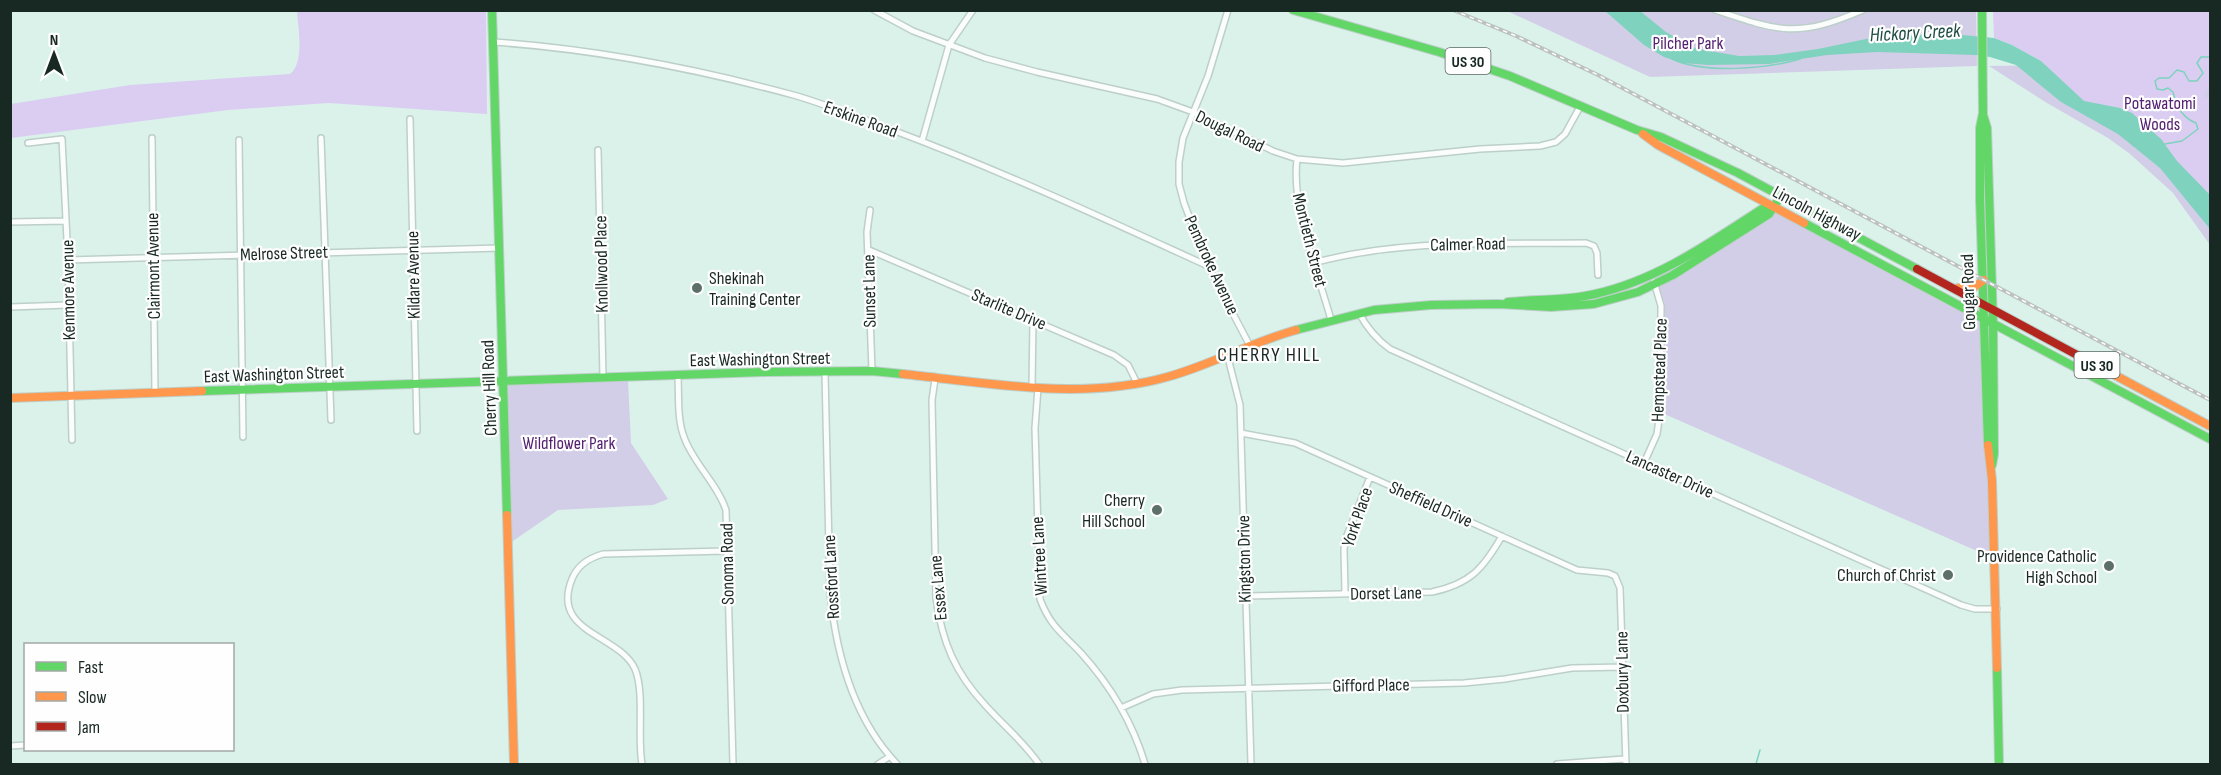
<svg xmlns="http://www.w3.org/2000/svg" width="2221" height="775" viewBox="0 0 2221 775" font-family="'Sofia Sans Condensed',sans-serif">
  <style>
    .green { fill: #d3cee7 }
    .forest { fill: #dacdf1 }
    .water { fill: #7fd2be }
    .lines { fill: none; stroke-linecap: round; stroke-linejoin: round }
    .stream { stroke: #7fd2be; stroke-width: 1.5 }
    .street-casing { stroke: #bdcfc9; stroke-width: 8 }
    .fast-casing { stroke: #bdcfc9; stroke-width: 10 }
    .slow-casing { stroke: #bdcfc9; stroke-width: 10 }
    .jam-casing { stroke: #bdcfc9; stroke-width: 10 }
    .street { stroke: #fafdfc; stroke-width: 5 }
    .fast { stroke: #63d668; stroke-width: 8 }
    .slow { stroke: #ff974d; stroke-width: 8 }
    .jam { stroke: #b3261e; stroke-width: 8 }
    .rail-casing { stroke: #bcc2c0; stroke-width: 4 }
    .rail { stroke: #fefefe; stroke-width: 1.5; stroke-dasharray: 4.5; stroke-linecap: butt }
    .poi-dot { fill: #5c6f69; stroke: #fefefe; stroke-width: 2 }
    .labels { text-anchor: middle; stroke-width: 4.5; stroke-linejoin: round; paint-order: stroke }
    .shield { fill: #fefefe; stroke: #5d6865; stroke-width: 1.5 }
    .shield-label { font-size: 16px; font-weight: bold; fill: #182823 }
    .park-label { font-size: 18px; fill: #542071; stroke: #fefefe }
    .street-label { font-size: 18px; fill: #182823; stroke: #fefefe }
    .poi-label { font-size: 18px; fill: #182823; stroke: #fefefe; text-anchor: end }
    .water-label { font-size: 20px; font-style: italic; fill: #1d4c41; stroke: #fefefe }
    .neighbourhood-label { font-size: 20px; letter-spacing: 1.5px; fill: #182823; stroke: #fefefe }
  </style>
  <rect width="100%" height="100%" fill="#dbf2eb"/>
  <path class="green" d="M1507 11H1976L1977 66 1650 77Z
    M2210 62V245L2173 193 2130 154 2108 138 2047 103 1989 66Z
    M1773 211 1982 320 1993 558 1662 413 1664 304 1659 287Z
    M628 379 631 443 668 499 653 505 558 510 510 543 506 383Z"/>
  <path class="forest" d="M297 11H486L487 114 329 103 228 110 11 138V104L130 85 290 74C305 62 298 28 297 11Z
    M1993 11H2210V82L2204 96 2210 99V195L2177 161 2161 139 2120 108 2084 101 2041 61 2012 45 1994 38Z"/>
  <path class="water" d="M1605 11H1640L1666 32 1692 47 1709 51 1739 56 1774 55 1818 49 1866 39 1942 33 1994 38 2012 45 2041 61 2084 101 2120 108 2132 113 2161 139 2177 161 2210 195V229L2160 168 2118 134 2061 102 2016 65 1990 57 1976 55 1877 52 1827 55 1769 64 1708 65 1683 63 1664 57 1644 45Z"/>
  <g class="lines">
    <path class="stream" d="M1672 59C1704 74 1766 69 1800 59
      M2165 144 2182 141 2198 129 2196 123C2182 118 2176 105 2173 92L2168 88 2163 90 2157 89 2155 81 2159 78H2169L2177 70 2184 72 2189 81H2197L2203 73 2197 63 2201 57H2210
      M1756 764 1760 750"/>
    <defs>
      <path id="street" d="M874 10 913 31 985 58 1037 72 1157 99 1193 112 1273 151 1297 159 1343 163 1480 149 1540 146 1556 142 1565 134 1581 105
        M1228 10 1208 76 1183 138 1179 162V184L1184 203 1208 266 1250 346
        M1715 10C1780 32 1798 38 1863 10
        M493 42C596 49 698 69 797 96 830 106 863 119 895 131 1002 171 1105 219 1208 266
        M410 119 417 431
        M152 138 155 393
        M321 138 331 420
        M239 140 243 437
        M922 141 949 45 973 10
        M28 143 62 139 68 260 72 440
        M598 150 603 377
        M1297 159C1291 209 1318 272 1331 320
        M870 210 867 232 872 371
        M10 222 66 221
        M869 250 1114 355 1128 365 1137 383
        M68 260 500 248
        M1313 263C1402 239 1495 244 1586 243L1594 246 1597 253 1598 275
        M10 307 68 305
        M1359 313C1367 328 1376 339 1390 349L1961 605 1975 609H1997
        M1227 354 1240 405 1251 764
        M825 373 830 592C836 654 853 718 897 764
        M678 377C679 396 677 419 684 437 693 463 717 483 726 510L733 764
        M935 379 932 400 936 598C942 642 955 673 986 706 1004 726 1024 742 1039 764
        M1032 387 1033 320
        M1038 388 1035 428 1040 599C1050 626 1062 633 1081 653 1110 685 1133 724 1145 764
        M1241 433 1295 443 1577 570 1608 573 1615 576 1620 588 1626 764
        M1644 463 1657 434 1660 412 1661 306 1654 282
        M1345 593 1344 549 1346 538 1370 477
        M1246 596 1432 592C1470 584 1483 569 1502 536
        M1121 708 1153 694 1182 690 1464 683 1505 679 1572 668 1623 667
        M10 746 26 745
        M642 764C637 737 645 693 635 669 619 634 550 633 572 579 577 566 589 558 603 554L726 551
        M878 764 889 757
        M1557 764 1624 759"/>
      <path id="fast" d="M492 10 507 515
        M1293 10 1439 52 1510 76 1637 130 1661 137 1738 173 1917 269
        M1982 10 1983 113 1980 128V200L1988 445
        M1983 115 1987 128 1993 323 1994 454 1992 465
        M1804 223 2210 439
        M1508 302C1537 299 1566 301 1595 294 1658 280 1711 242 1765 207H1773
        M1296 330 1374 310 1431 305 1498 304 1551 307 1594 304 1638 292 1673 275 1769 214 1781 196
        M202 391 767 372 872 371 903 374
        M1997 668 1999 764"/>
      <path id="slow" d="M1643 134 1658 145 1804 223
        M1958 288H1973L1984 280
        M2079 356 2210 426
        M903 374C989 383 1082 401 1167 377 1211 365 1252 342 1296 330
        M10 398 202 391
        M1988 445 1992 480 1997 668
        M507 515 514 764"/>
      <path id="jam" d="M1917 269 2079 356"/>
    </defs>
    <use href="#street" class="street-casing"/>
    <use href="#fast" class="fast-casing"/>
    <use href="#slow" class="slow-casing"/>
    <use href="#jam" class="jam-casing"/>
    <use href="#street" class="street"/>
    <use href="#fast" class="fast"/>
    <use href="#slow" class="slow"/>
    <use href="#jam" class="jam"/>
    <defs>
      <path id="rail" d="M1453 10 1516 36 1598 75 2210 400"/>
    </defs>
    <use href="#rail" class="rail-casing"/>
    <use href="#rail" class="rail"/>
  </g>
  <g class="poi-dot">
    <circle cx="697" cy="288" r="6"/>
    <circle cx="1157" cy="510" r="6"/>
    <circle cx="2109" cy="566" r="6"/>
    <circle cx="1948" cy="575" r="6"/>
  </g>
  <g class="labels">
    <g class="shield">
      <rect x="1445.5" y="48" width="45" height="26" rx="4.5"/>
      <rect x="2074.5" y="352" width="45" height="26" rx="4.5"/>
    </g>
    <g class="shield-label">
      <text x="1468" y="67">US 30</text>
      <text x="2097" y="371">US 30</text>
    </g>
    <g class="park-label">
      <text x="1688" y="49">Pilcher Park</text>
      <text x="2160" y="109">Potawatomi<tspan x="2160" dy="21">Woods</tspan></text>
      <text x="569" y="449">Wildflower Park</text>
    </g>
    <g class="street-label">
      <text transform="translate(861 119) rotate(20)" y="6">Erskine Road</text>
      <text transform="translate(1230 131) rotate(26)" y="6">Dougal Road</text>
      <text transform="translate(1817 213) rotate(28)" y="6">Lincoln Highway</text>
      <text transform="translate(1310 240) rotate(76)" y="6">Montieth Street</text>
      <text transform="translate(1468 244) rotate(-1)" y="6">Calmer Road</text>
      <text transform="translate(284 253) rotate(-2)" y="6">Melrose Street</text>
      <text transform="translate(601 264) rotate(-91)" y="6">Knollwood Place</text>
      <text transform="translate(1212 265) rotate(65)" y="6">Pembroke Avenue</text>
      <text transform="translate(153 266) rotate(-91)" y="6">Clairmont Avenue</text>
      <text transform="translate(413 275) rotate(-91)" y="6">Kildare Avenue</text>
      <text transform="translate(68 290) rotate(-91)" y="6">Kenmore Avenue</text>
      <text transform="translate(869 291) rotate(-91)" y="6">Sunset Lane</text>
      <text transform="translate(1968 292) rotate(-92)" y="6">Gougar Road</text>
      <text transform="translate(1009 309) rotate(23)" y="6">Starlite Drive</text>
      <text transform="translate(760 359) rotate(-1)" y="6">East Washington Street</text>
      <text transform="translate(1659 370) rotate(-88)" y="6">Hempstead Place</text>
      <text transform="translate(274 374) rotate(-2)" y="6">East Washington Street</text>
      <text transform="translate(489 388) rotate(-92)" y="6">Cherry Hill Road</text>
      <text transform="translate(1670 474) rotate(24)" y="6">Lancaster Drive</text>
      <text transform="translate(1431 504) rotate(24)" y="6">Sheffield Drive</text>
      <text transform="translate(1357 517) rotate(-71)" y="6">York Place</text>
      <text transform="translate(1039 556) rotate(-93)" y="6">Wintree Lane</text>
      <text transform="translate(1244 559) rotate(-91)" y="6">Kingston Drive</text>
      <text transform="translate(727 564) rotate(-91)" y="6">Sonoma Road</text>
      <text transform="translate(831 577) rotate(-93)" y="6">Rossford Lane</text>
      <text transform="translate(938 588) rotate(-95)" y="6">Essex Lane</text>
      <text transform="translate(1386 593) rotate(-1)" y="6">Dorset Lane</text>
      <text transform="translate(1622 672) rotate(-91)" y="6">Doxbury Lane</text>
      <text transform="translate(1371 685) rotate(-1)" y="6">Gifford Place</text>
    </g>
    <g class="poi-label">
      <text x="709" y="284" text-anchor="start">Shekinah<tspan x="709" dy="21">Training Center</tspan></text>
      <text x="1145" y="506">Cherry<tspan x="1145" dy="21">Hill School</tspan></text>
      <text x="2097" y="562">Providence Catholic<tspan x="2097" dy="21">High School</tspan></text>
      <text x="1936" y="581">Church of Christ</text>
    </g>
    <g class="water-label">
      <text transform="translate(1915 32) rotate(-3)" y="7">Hickory Creek</text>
    </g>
    <g class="neighbourhood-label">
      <text x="1269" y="361">CHERRY HILL</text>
    </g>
  </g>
  <rect width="2221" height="775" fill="none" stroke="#182823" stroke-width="24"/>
  <rect x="24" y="643" width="210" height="108" fill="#fefefe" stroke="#a2a8a6" stroke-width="1.5"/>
  <rect x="36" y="662" width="30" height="9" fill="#63d668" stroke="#a2a8a6" stroke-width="1.5"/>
  <text x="78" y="673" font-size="18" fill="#182823">Fast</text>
  <rect x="36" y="692" width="30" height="9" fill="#ff974d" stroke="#a2a8a6" stroke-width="1.5"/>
  <text x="78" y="703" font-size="18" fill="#182823">Slow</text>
  <rect x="36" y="722" width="30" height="9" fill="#b3261e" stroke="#a2a8a6" stroke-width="1.5"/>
  <text x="78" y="733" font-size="18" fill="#182823">Jam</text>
  <g transform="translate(54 54)" stroke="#fefefe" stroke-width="4.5" paint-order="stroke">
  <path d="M0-4.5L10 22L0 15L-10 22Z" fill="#182823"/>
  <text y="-9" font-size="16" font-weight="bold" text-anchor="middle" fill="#182823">N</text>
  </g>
</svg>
